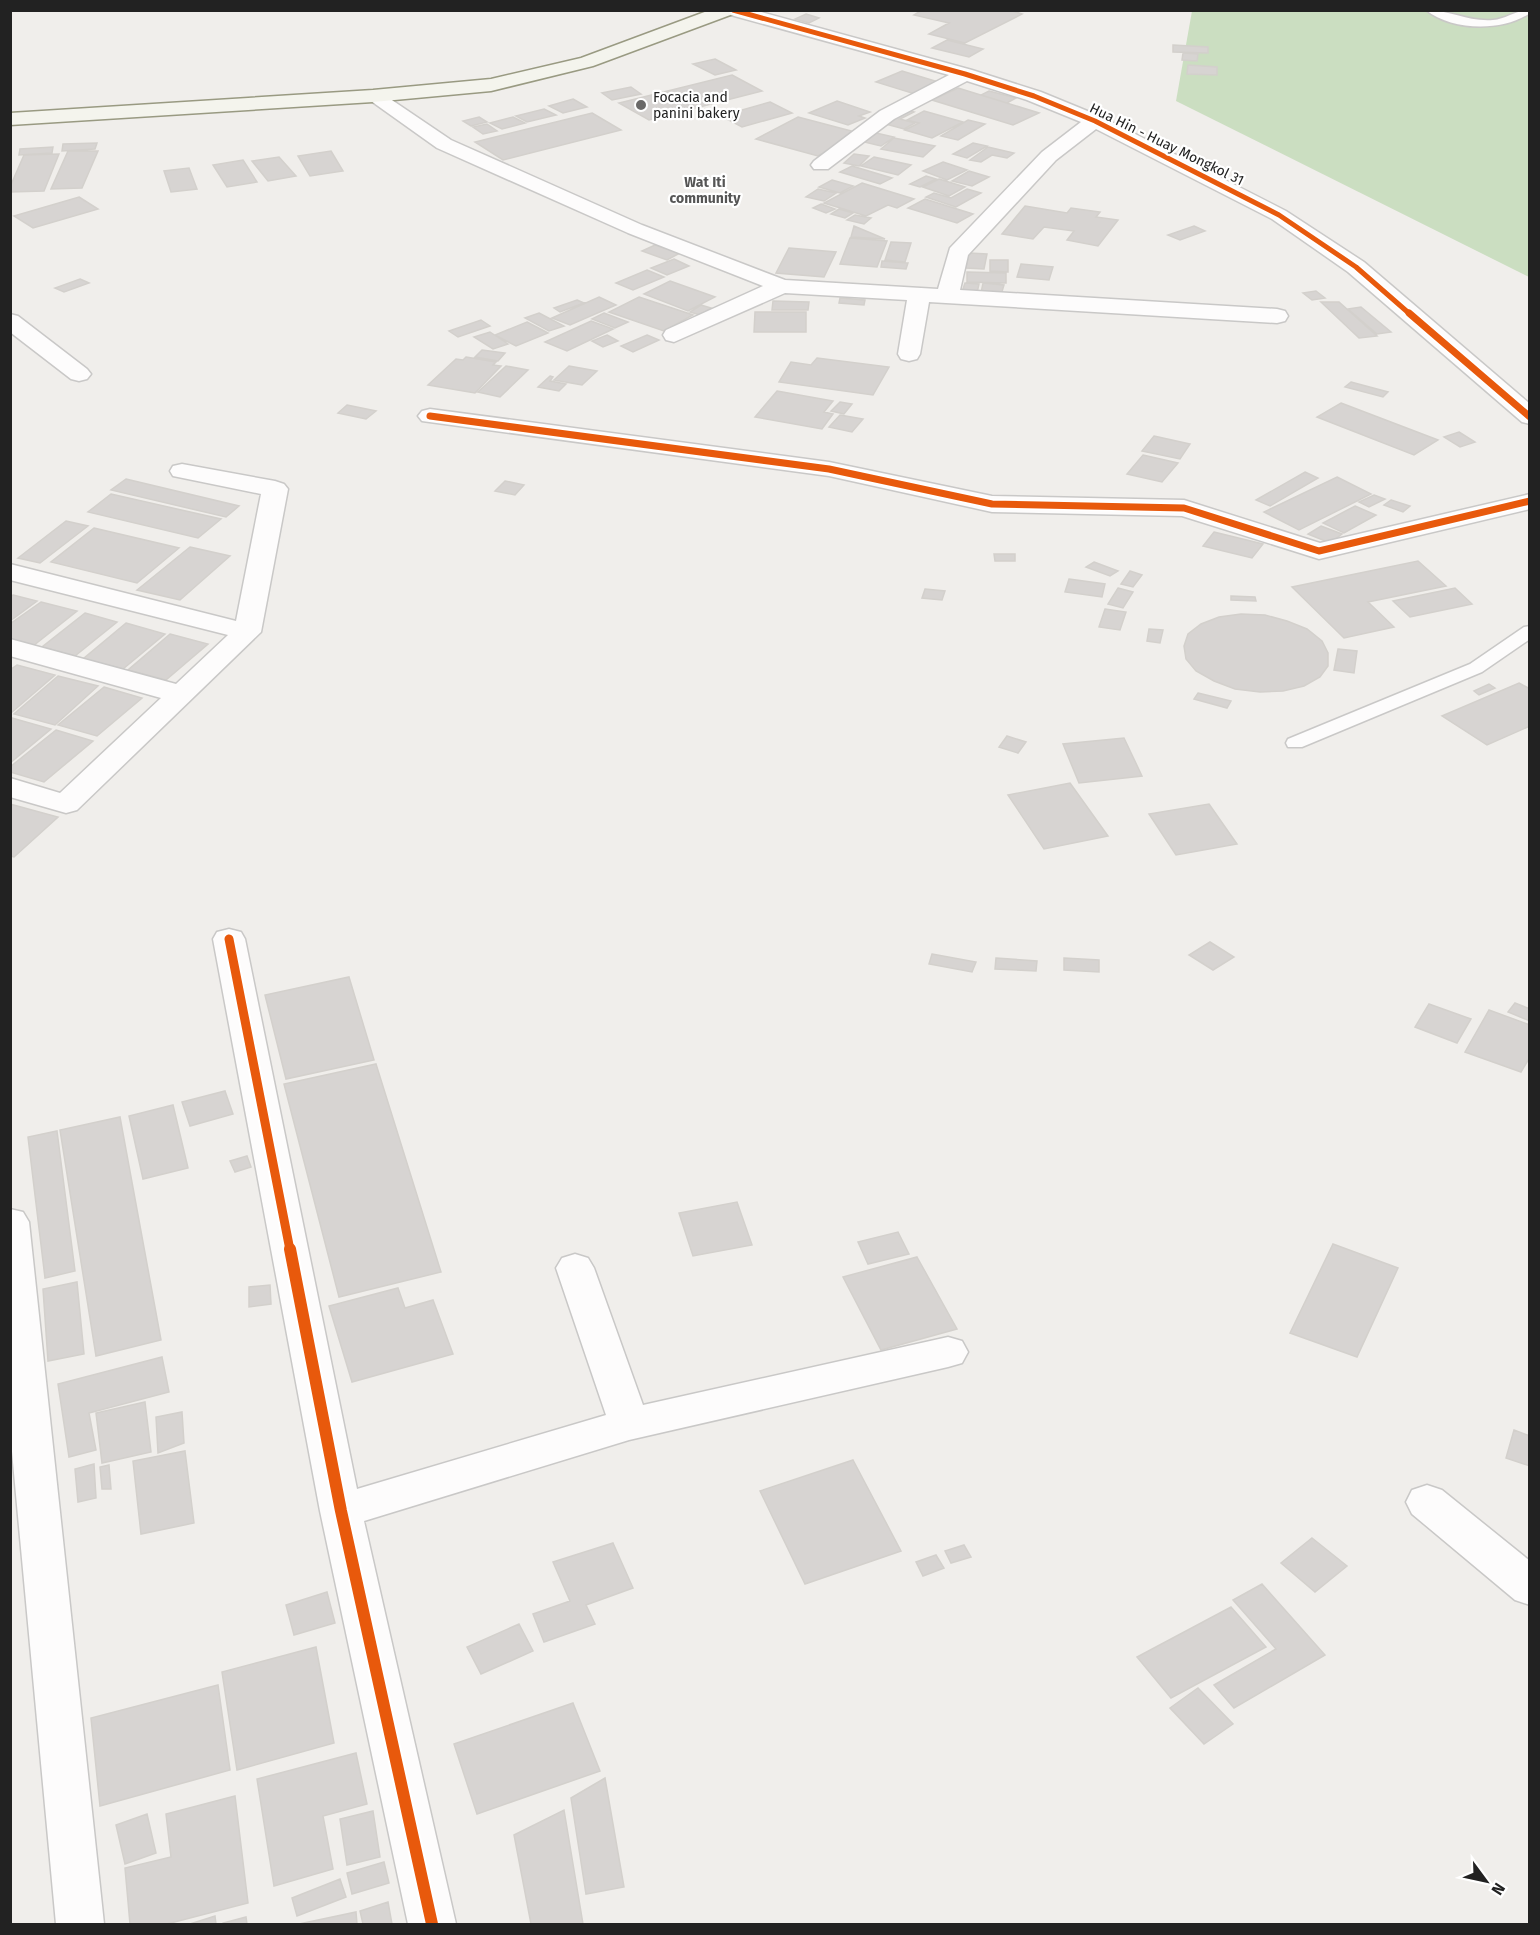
<svg xmlns="http://www.w3.org/2000/svg" width="1540" height="1935" viewBox="0 0 1540 1935" font-family="'Fira Sans',sans-serif">
  <style>
    .forest { fill: #cbdec1 }
    .building { fill: #d7d4d2; stroke: #d3d0cc; stroke-width: 1.5 }
    .lines { fill: none; stroke-linecap: round; stroke-linejoin: round }
    .service-casing { stroke: #c9c8c7; stroke-width: 3 }
    .minor-casing { stroke: #c9c8c7; stroke-width: 3 }
    .secondary-casing { stroke: #999a82; stroke-width: 3 }
    .service { fill: #fdfcfc; fill-rule: evenodd }
    .minor { fill: #fdfcfc; fill-rule: evenodd }
    .secondary { fill: #f4f4ed; fill-rule: evenodd }
    .cycleway-far3-casing { stroke: #fff; stroke-width: 8 }
    .cycleway-far2-casing { stroke: #fff; stroke-width: 10 }
    .cycleway-far1-casing { stroke: #fff; stroke-width: 13 }
    .cycleway-casing { stroke: #fff; stroke-width: 16 }
    .cycleway-far3 { stroke: #e8590c; stroke-width: 5 }
    .cycleway-far2 { stroke: #e8590c; stroke-width: 7 }
    .cycleway-far1 { stroke: #e8590c; stroke-width: 9 }
    .cycleway { stroke: #e8590c; stroke-width: 12 }
    .poi-dot { fill: #6a6968; stroke: #fff; stroke-width: 2 }
    .labels { text-anchor: middle; stroke-width: 4.5; stroke-linejoin: round; paint-order: stroke }
    .far-poi-label { font-size: 14px; fill: #222; stroke: #fff; text-anchor: start }
    .far-street-label { font-size: 14px; fill: #222; stroke: #fff }
    .far-neighbourhood-label { font-size: 14px; font-weight: bold; fill: #555; stroke: #fff }
  </style>
  <rect width="100%" height="100%" fill="#f0eeeb"/>
  <path class="forest" d="M1192 11H1529V277L1176 101Z"/>
  <path class="building" d="M922 10H1009L1022 14 965 43 929 34 949 23 914 15Z
    M806 14 819 18 809 23 795 19Z
    M947 40 983 49 969 57 932 48Z
    M1173 45 1208 47V53L1173 52Z
    M1183 53 1198 54 1197 61 1182 60Z
    M715 59 736 70 715 75 693 64Z
    M1188 65 1217 67V75L1187 74Z
    M902 71 942 83 915 94 876 82Z
    M732 75 762 91 649 120 619 103Z
    M631 87 641 94 612 100 602 93Z
    M958 88 1039 113 1013 125 932 100Z
    M989 91 1016 98 1007 103 981 95Z
    M573 99 587 107 563 113 549 106Z
    M837 101 870 112 859 116 865 118 848 125 809 113Z
    M770 102 792 113 742 127 721 116Z
    M544 109 556 115 527 122 516 116Z
    M907 110 914 112 900 119 915 123 904 129 882 123Z
    M924 111 963 122 932 138 905 130 919 123 907 120Z
    M592 113 621 130 503 160 475 142Z
    M479 117 487 122 471 126 463 121Z
    M513 117 525 123 502 129 490 123Z
    M798 117 859 133 818 156 756 139Z
    M968 120 985 124 958 140 941 136Z
    M487 124 497 131 483 134 473 127Z
    M876 133 894 137 881 146 864 142Z
    M894 138 935 146 923 157 881 149Z
    M97 143 95 149 62 151 63 144Z
    M973 143 987 146 967 158 953 154Z
    M53 147 52 153 19 155 20 149Z
    M988 147 1014 153 1007 158 992 155 981 162 970 160Z
    M68 151H98L82 188 51 189Z
    M331 151 343 171 310 176 298 156Z
    M59 154 44 191 10 192V187L24 155Z
    M854 154 869 156 859 166 844 163Z
    M279 157 296 176 268 181 252 161Z
    M874 157 911 165 898 175 861 166Z
    M243 160 257 182 227 187 213 165Z
    M943 162 967 170 947 180 923 171Z
    M852 166 892 178 880 184 840 172Z
    M189 168 197 189 171 192 164 171Z
    M969 171 989 177 972 186 952 181Z
    M926 176 936 179 920 187 910 184Z
    M939 179 965 187 949 196 923 187Z
    M832 180 853 186 840 193 819 187Z
    M862 183 914 199 897 208 888 205 866 216 824 203Z
    M818 189 836 193 824 201 806 197Z
    M967 189 981 193 956 207 926 197 934 193 951 198Z
    M79 197 98 209 33 228 14 216Z
    M925 199 973 214 957 223 908 208Z
    M821 204 835 209 826 213 813 208Z
    M1025 206 1067 213 1071 208 1100 212 1096 217 1118 220 1098 246 1067 240 1074 231 1044 227 1033 239 1002 234Z
    M839 209 853 213 845 218 831 214Z
    M855 215 871 218 864 224 847 220Z
    M854 226 885 239 851 237Z
    M1194 226 1205 231 1180 240 1168 235Z
    M850 238 887 241 877 267 840 264Z
    M891 242 911 243 905 262 885 260Z
    M655 245 680 253 667 260 642 251Z
    M789 248 836 252 824 277 776 273Z
    M969 253 987 254 984 269 966 268Z
    M674 259 689 266 667 275 651 268Z
    M990 260H1008V272L990 271Z
    M882 261 908 263 906 269 881 267Z
    M1021 264 1053 267 1049 280 1017 277Z
    M647 270 664 277 633 290 616 283Z
    M967 272 1006 273V283L967 282Z
    M80 279 89 283 64 292 55 288Z
    M670 281 715 297 688 311 644 294Z
    M965 283 979 284 977 293 962 292Z
    M983 283 1004 285 1001 295 981 293Z
    M1316 291 1325 298 1312 300 1303 293Z
    M599 297 616 305 570 325 552 318Z
    M639 297 693 315 664 331 609 312Z
    M840 298 865 300 864 305 839 303Z
    M577 300 584 303 560 312 554 308Z
    M773 301 809 302 808 310H772Z
    M1321 302H1339L1377 336 1359 338Z
    M701 305 711 308 700 315 690 312Z
    M1361 307 1391 332 1377 334 1348 309Z
    M755 312H806V332H754Z
    M539 313 564 326 549 331 525 318Z
    M604 313 628 322 615 328 592 319Z
    M481 320 490 326 458 337 449 331Z
    M591 321 613 329 567 351 545 342Z
    M527 322 548 333 516 346 495 335Z
    M490 332 508 344 493 349 474 337Z
    M607 335 618 341 603 347 592 341Z
    M647 335 659 340 633 352 621 346Z
    M482 350 505 353 498 361 475 357Z
    M466 357 496 362 493 365 501 366 475 393 428 385 456 359 463 360Z
    M817 358 889 367 873 395 779 382 791 362 811 365Z
    M506 366 528 370 500 397 478 392Z
    M569 366 597 371 582 385 554 380Z
    M550 376 553 377 550 381 566 384 559 391 538 387Z
    M1351 382 1388 392 1383 397 1345 387Z
    M777 391 833 401 824 412 833 414 822 429 755 417Z
    M840 402 852 404 844 414 831 411Z
    M1341 403 1438 440 1414 455 1317 417Z
    M347 405 376 411 366 419 338 413Z
    M840 415 863 419 852 432 829 427Z
    M1459 432 1475 442 1460 447 1444 437Z
    M1154 436 1190 444 1180 459 1142 451Z
    M1143 455 1178 463 1162 482 1127 474Z
    M1305 472 1318 478 1270 506 1256 500Z
    M1337 477 1371 494 1299 530 1264 512Z
    M126 479 239 506 226 517 111 490Z
    M505 481 524 485 515 495 495 491Z
    M111 494 221 519 198 538 88 512Z
    M1374 495 1385 499 1369 507 1359 502Z
    M1391 500 1410 506 1403 512 1384 505Z
    M1355 506 1376 515 1344 533 1323 523Z
    M66 521 88 526 40 563 18 558Z
    M1321 526 1342 534 1330 543 1308 534Z
    M94 528 179 548 137 583 51 562Z
    M1214 532 1263 544 1252 558 1203 546Z
    M190 547 230 556 180 600 137 590Z
    M994 554H1015V561H995Z
    M1418 561 1446 586 1368 602 1394 627 1344 638 1292 587Z
    M1094 562 1118 571 1110 576 1086 567Z
    M1130 571 1142 575 1133 587 1121 584Z
    M1069 579 1105 584 1102 597 1065 592Z
    M1118 588 1133 592 1123 608 1108 604Z
    M1455 588 1472 604 1410 617 1393 601Z
    M925 589 945 591 942 600 922 598Z
    M13 595 37 601 10 621V597Z
    M1231 596 1255 597 1256 601 1231 600Z
    M41 602 77 611 33 646 10 640V624Z
    M1105 609 1126 612 1120 630 1099 627Z
    M85 613 117 622 75 656 42 647Z
    M1241 614 1265 615 1287 621 1307 629 1322 641 1328 653V666L1320 677 1304 686 1283 691 1260 692 1235 689 1214 681 1196 671 1186 659 1184 646 1188 634 1201 624 1219 617Z
    M126 623 165 634 123 669 83 659Z
    M1149 629 1163 630 1160 643 1147 641Z
    M170 634 208 644 166 680 128 670Z
    M1338 649 1357 651 1354 673 1334 670Z
    M17 665 55 675 11 713 10 670Z
    M58 676 98 686 55 725 14 714Z
    M1519 683 1530 689V726L1487 745 1442 716Z
    M1489 684 1495 688 1479 695 1474 691Z
    M104 687 142 698 97 736 58 725Z
    M1198 693 1231 701 1227 708 1194 699Z
    M12 718 51 729 10 763V719Z
    M56 730 93 741 44 782 10 772V767Z
    M1007 736 1026 742 1018 753 999 747Z
    M1124 738 1142 776 1079 783 1063 744Z
    M1070 783 1108 836 1044 849 1008 795Z
    M10 804 58 817 14 857 10 856Z
    M1209 804 1237 844 1176 855 1149 814Z
    M1210 942 1234 957 1213 970 1189 955Z
    M932 954 976 962 972 972 929 964Z
    M996 958 1037 961 1036 971 995 969Z
    M1064 958 1099 960V972L1064 970Z
    M349 977 374 1060 286 1079 265 995Z
    M1515 1003 1530 1009V1021L1508 1012Z
    M1429 1004 1471 1019 1457 1043 1415 1027Z
    M1489 1010 1530 1025V1057L1521 1072 1465 1052Z
    M376 1064 441 1272 339 1297 284 1084Z
    M225 1091 233 1114 190 1126 182 1102Z
    M173 1105 188 1168 143 1179 129 1116Z
    M120 1117 161 1340 96 1356 60 1130Z
    M57 1131 75 1271 45 1278 28 1137Z
    M247 1156 251 1167 235 1172 230 1161Z
    M737 1202 752 1245 693 1256 679 1213Z
    M898 1232 909 1254 868 1264 858 1242Z
    M1333 1244 1398 1268 1357 1357 1290 1333Z
    M917 1257 957 1329 881 1350 843 1277Z
    M77 1282 84 1354 48 1361 43 1289Z
    M270 1285 271 1304 249 1307V1287Z
    M398 1288 405 1308 433 1300 453 1354 352 1382 329 1306Z
    M162 1357 169 1392 89 1413 96 1450 69 1457 58 1384Z
    M145 1402 151 1452 102 1463 96 1413Z
    M182 1412 184 1443 158 1453 156 1417Z
    M1514 1430 1530 1436V1466L1506 1458Z
    M185 1451 194 1523 141 1534 133 1461Z
    M853 1460 901 1551 805 1584 760 1491Z
    M94 1464 96 1498 78 1502 75 1469Z
    M109 1465 111 1489H102L100 1467Z
    M1312 1538 1347 1566 1315 1592 1281 1563Z
    M613 1543 633 1588 586 1605 595 1624 544 1642 533 1614 570 1601 553 1562Z
    M964 1545 971 1557 951 1563 945 1551Z
    M936 1555 944 1568 923 1576 916 1562Z
    M1262 1584 1325 1655 1234 1708 1214 1685 1276 1649 1233 1600Z
    M327 1592 335 1623 294 1635 286 1605Z
    M1231 1607 1266 1647 1171 1698 1137 1657Z
    M519 1624 533 1651 481 1674 467 1647Z
    M316 1647 334 1743 237 1770 222 1672Z
    M218 1685 230 1770 100 1806 91 1718Z
    M1198 1688 1233 1724 1204 1744 1170 1708Z
    M573 1703 600 1771 477 1814 454 1744Z
    M356 1753 367 1804 323 1816 333 1869 274 1886 257 1779Z
    M605 1778 624 1887 586 1894 571 1798Z
    M235 1796 248 1903 167 1924H130L125 1868 171 1857 166 1814Z
    M564 1810 583 1924H531L514 1835Z
    M373 1811 380 1857 347 1865 340 1819Z
    M147 1814 156 1853 125 1864 116 1825Z
    M384 1862 389 1883 352 1894 347 1873Z
    M340 1879 346 1897 297 1916 292 1898Z
    M388 1902 392 1924H363L360 1911Z
    M356 1912 357 1924H299Z
    M215 1916 216 1924H190Z
    M246 1917 247 1924H223V1923Z"/>
  <g class="lines">
    <defs>
      <path id="service" d="M1426 10C1449 10 1469 22 1493 20 1506 19 1516 10 1530 10V13C1503 32 1452 31 1426 10Z
        M1530 626V639L1482 672 1302 747H1288L1286 743 1288 739 1470 664 1524 627Z"/>
      <path id="minor" d="M725 10H754L972 70 1041 92 1102 117 1286 211 1364 262 1530 404V424L1522 422 1348 272 1272 219 1096 129 1056 160 968 255 960 290 1277 309 1285 311 1288 316 1285 321 1277 323 929 302 920 354 917 359 909 361 901 359 898 354 907 300 785 293 674 342 666 340 663 335 666 330 763 286 628 233 437 148 364 96 366 92H380L451 140 642 225 785 280 938 289 950 248 1042 152 1081 122 1027 100 967 81 894 119 828 169H814L811 165 814 161 880 111 949 75 727 14Z
        M10 314 18 316 87 369 91 374 87 379 79 381 71 379 10 332Z
        M430 409 829 462 992 496 1184 500 1320 543 1530 494V509L1319 559 1182 516 992 512 829 476 422 421 418 416 422 411Z
        M182 464 275 481 284 484 288 489 261 632 77 810 66 813 10 797V778L60 793 161 698 10 656V639L176 684 228 635 10 580V564L236 621 261 494 173 476 170 471 173 466Z
        M229 929 241 932 245 939 357 1489 606 1415 556 1268 562 1258 575 1254 588 1258 594 1268 643 1405 948 1337 962 1341 968 1352 962 1363 948 1367 629 1440 364 1521 456 1924H408L320 1511 213 939 217 932Z
        M10 1209 23 1212 29 1222 104 1924H56L10 1430Z
        M1427 1485 1442 1490 1530 1561V1605L1515 1600 1412 1514 1406 1502 1412 1490Z"/>
      <path id="secondary" d="M710 10H735L733 14 593 66 491 91 373 102 10 125V113L373 90 491 79 581 58Z"/>
    </defs>
    <use href="#service" class="service-casing"/>
    <use href="#minor" class="minor-casing"/>
    <use href="#secondary" class="secondary-casing"/>
    <use href="#service" class="service"/>
    <use href="#minor" class="minor"/>
    <use href="#secondary" class="secondary"/>
    <defs>
      <path id="cycleway-far3" d="M733 10 965 74 1034 96 1095 121 1279 215 1356 267 1411 315"/>
      <path id="cycleway-far2" d="M1409 313 1530 417
        M430 416 829 469 992 504 1184 508 1319 551 1530 501"/>
      <path id="cycleway-far1" d="M229 939 290 1250"/>
      <path id="cycleway" d="M290 1249 341 1511 432 1924"/>
    </defs>
    <use href="#cycleway-far3" class="cycleway-far3-casing"/>
    <use href="#cycleway-far2" class="cycleway-far2-casing"/>
    <use href="#cycleway-far1" class="cycleway-far1-casing"/>
    <use href="#cycleway" class="cycleway-casing"/>
    <use href="#cycleway-far3" class="cycleway-far3"/>
    <use href="#cycleway-far2" class="cycleway-far2"/>
    <use href="#cycleway-far1" class="cycleway-far1"/>
    <use href="#cycleway" class="cycleway"/>
  </g>
  <circle class="poi-dot" cx="641" cy="105" r="6"/>
  <g class="labels">
    <g class="far-poi-label">
      <text x="653" y="102">Focacia and<tspan x="653" dy="16">panini bakery</tspan></text>
    </g>
    <g class="far-street-label">
      <text transform="translate(1167 144) rotate(26)" y="5">Hua Hin - Huay Mongkol 31</text>
    </g>
    <g class="far-neighbourhood-label">
      <text x="705" y="187">Wat Iti<tspan x="705" dy="16">community</tspan></text>
    </g>
  </g>
  <rect width="1540" height="1935" fill="none" stroke="#222222" stroke-width="24"/>
  <g transform="translate(1486 1881) rotate(123)" stroke="#ffffff" stroke-width="4.5" paint-order="stroke">
  <path d="M0-4.5L10 22L0 15L-10 22Z" fill="#222222"/>
  <text y="-9" font-size="16" font-weight="bold" text-anchor="middle" fill="#222222">N</text>
  </g>
</svg>
